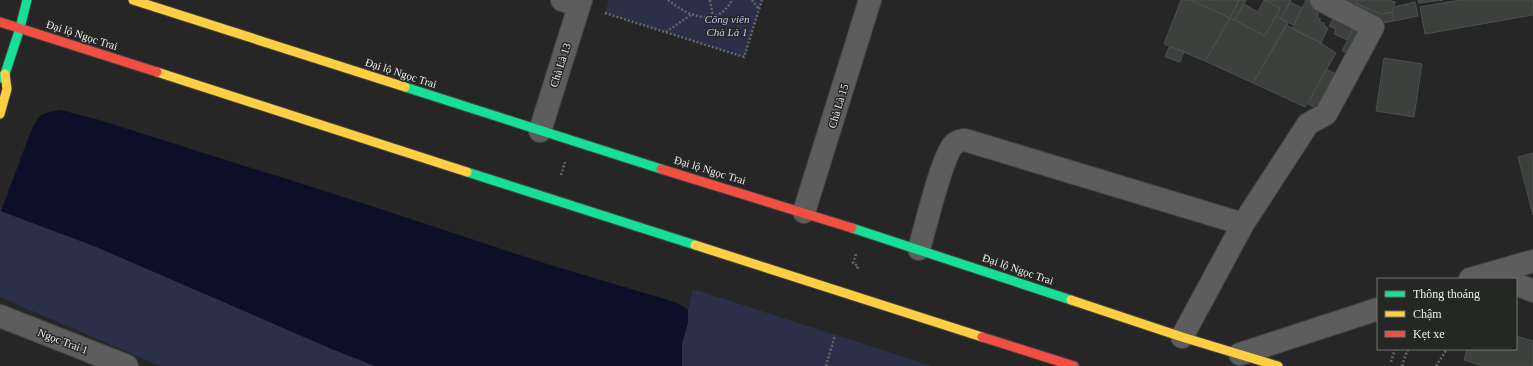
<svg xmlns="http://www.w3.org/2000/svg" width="1533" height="366" viewBox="0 0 1533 366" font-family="Georgia,serif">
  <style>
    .green { fill: #2b2f47 }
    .water { fill: #0d0e27 }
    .building { fill: #3d413d; stroke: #4d4e4d }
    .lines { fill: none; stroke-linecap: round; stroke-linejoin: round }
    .street-casing { stroke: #434443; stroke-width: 24 }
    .fast-casing { stroke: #434443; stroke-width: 11 }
    .slow-casing { stroke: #434443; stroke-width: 11 }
    .jam-casing { stroke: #434443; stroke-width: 11 }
    .path { stroke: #646564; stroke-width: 2.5; stroke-dasharray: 2 2; stroke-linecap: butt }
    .street { stroke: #5c5d5c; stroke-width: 22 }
    .fast { stroke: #16e098; stroke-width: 9 }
    .slow { stroke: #ffcf43; stroke-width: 9 }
    .jam { stroke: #f24e42; stroke-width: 9 }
    .labels { text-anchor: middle; stroke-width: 3; stroke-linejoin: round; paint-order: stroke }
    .park-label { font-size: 11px; font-style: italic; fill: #c2cafa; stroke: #242724 }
    .street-label { font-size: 11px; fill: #eeefed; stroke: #242724 }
  </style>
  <rect width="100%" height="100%" fill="#252625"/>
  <path class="green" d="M609 0H762L744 57 605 13Z
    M0 211 94 246 332 349 375 366H160L0 297Z
    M693 289 932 366H682V343L688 323V310Z"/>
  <path class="water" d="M61 110 99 120 353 200 547 264 678 303 688 310V323L682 343V366H375L332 349 94 246 1 211 31 131C39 114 42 113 61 110Z"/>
  <path class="building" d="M1181 0H1191L1230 18 1205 61 1164 44Z
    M1191 0H1239L1230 18Z
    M1239 0H1246L1235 20 1230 18Z
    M1264 0 1280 8 1265 36 1235 20 1244 4 1258 12Z
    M1265 0H1291L1281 19 1276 16 1280 8Z
    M1306 0H1310L1322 6 1317 17 1321 19 1319 21 1325 24 1324 26 1328 28 1321 43 1292 29Z
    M1346 0H1358L1356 4Z
    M1358 0H1389L1395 2 1392 12 1381 14 1356 4Z
    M1418 0H1443L1419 3Z
    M1460 0H1533V15L1425 34 1420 7Z
    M1290 2 1302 8 1294 25 1281 19Z
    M1415 2 1418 16 1394 21 1392 12 1394 7Z
    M1357 4 1381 14 1392 12 1394 21 1382 23 1354 11Z
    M1332 11 1355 23 1347 40 1334 34 1336 29 1329 26 1333 19 1328 17Z
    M1276 16 1288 23 1253 83 1205 61 1230 18 1265 36Z
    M1286 25 1321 43 1336 53 1305 107 1253 83Z
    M1354 27 1369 35 1357 58 1342 51Z
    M1169 47 1184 51 1180 62 1165 57Z
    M1384 58 1422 64 1414 117 1376 111Z
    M1326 69 1345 79 1326 114 1308 104Z
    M1533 153V215L1518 157Z
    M1516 336 1533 341V366H1483L1464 360 1467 349H1516Z"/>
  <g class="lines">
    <defs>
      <path id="street" d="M562 0 579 6
        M540 131 581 0
        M804 212 870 0
        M919 249C925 229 942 156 954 144 958 141 961 140 965 140L1243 224
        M1470 279 1533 261
        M1516 284 1533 291
        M0 316 127 366
        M1182 337 1243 224 1308 124 1326 114 1373 27 1321 0
        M1240 354 1378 309"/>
      <path id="fast" d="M0 78 5 74 20 28 27 0
        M405 87 661 169
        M467 172 695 245
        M852 228 1071 300"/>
      <path id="slow" d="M133 0 405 87
        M157 72 467 172
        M0 114 7 89 5 74
        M695 245 982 337
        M1071 300 1182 337 1278 366"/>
      <path id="jam" d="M0 22 157 72
        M661 169 852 228
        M982 337 1074 366"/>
    </defs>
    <use href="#street" class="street-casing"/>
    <use href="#fast" class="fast-casing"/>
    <use href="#slow" class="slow-casing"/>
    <use href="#jam" class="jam-casing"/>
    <path class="path" d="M668 0C688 16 717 29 732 0
      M710 0 713 17
      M752 0 759 9
      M605 13 744 57 762 0
      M666 32 692 14
      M561 175 565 162
      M856 254 853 263 858 266 857 270
      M1391 362 1395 349
      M826 366 835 335
      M1402 366 1407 351 1409 349
      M1436 366 1447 349"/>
    <use href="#street" class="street"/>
    <use href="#fast" class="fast"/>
    <use href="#slow" class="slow"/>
    <use href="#jam" class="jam"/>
  </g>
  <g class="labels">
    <g class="park-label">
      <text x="727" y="23">Công viên<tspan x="727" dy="13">Chà Là 1</tspan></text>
    </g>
    <g class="street-label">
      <text transform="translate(82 35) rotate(18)" y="4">Đại lộ Ngọc Trai</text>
      <text transform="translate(560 65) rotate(-72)" y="4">Chà Là 13</text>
      <text transform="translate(401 73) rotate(18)" y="4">Đại lộ Ngọc Trai</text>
      <text transform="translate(838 106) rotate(-73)" y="4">Chà Là 15</text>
      <text transform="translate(710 170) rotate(17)" y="4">Đại lộ Ngọc Trai</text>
      <text transform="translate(1018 269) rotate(19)" y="4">Đại lộ Ngọc Trai</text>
      <text transform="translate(63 341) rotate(21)" y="4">Ngọc Trai 1</text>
    </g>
  </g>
  <rect x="1377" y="278" width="140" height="72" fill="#242724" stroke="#757774"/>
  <rect x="1385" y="291" width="20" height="6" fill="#16e098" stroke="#757774"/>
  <text x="1413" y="298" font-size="12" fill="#eeefed">Thông thoáng</text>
  <rect x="1385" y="311" width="20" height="6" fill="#ffcf43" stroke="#757774"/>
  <text x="1413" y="318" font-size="12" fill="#eeefed">Chậm</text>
  <rect x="1385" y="331" width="20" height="6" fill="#f24e42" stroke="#757774"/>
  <text x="1413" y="338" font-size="12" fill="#eeefed">Kẹt xe</text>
</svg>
